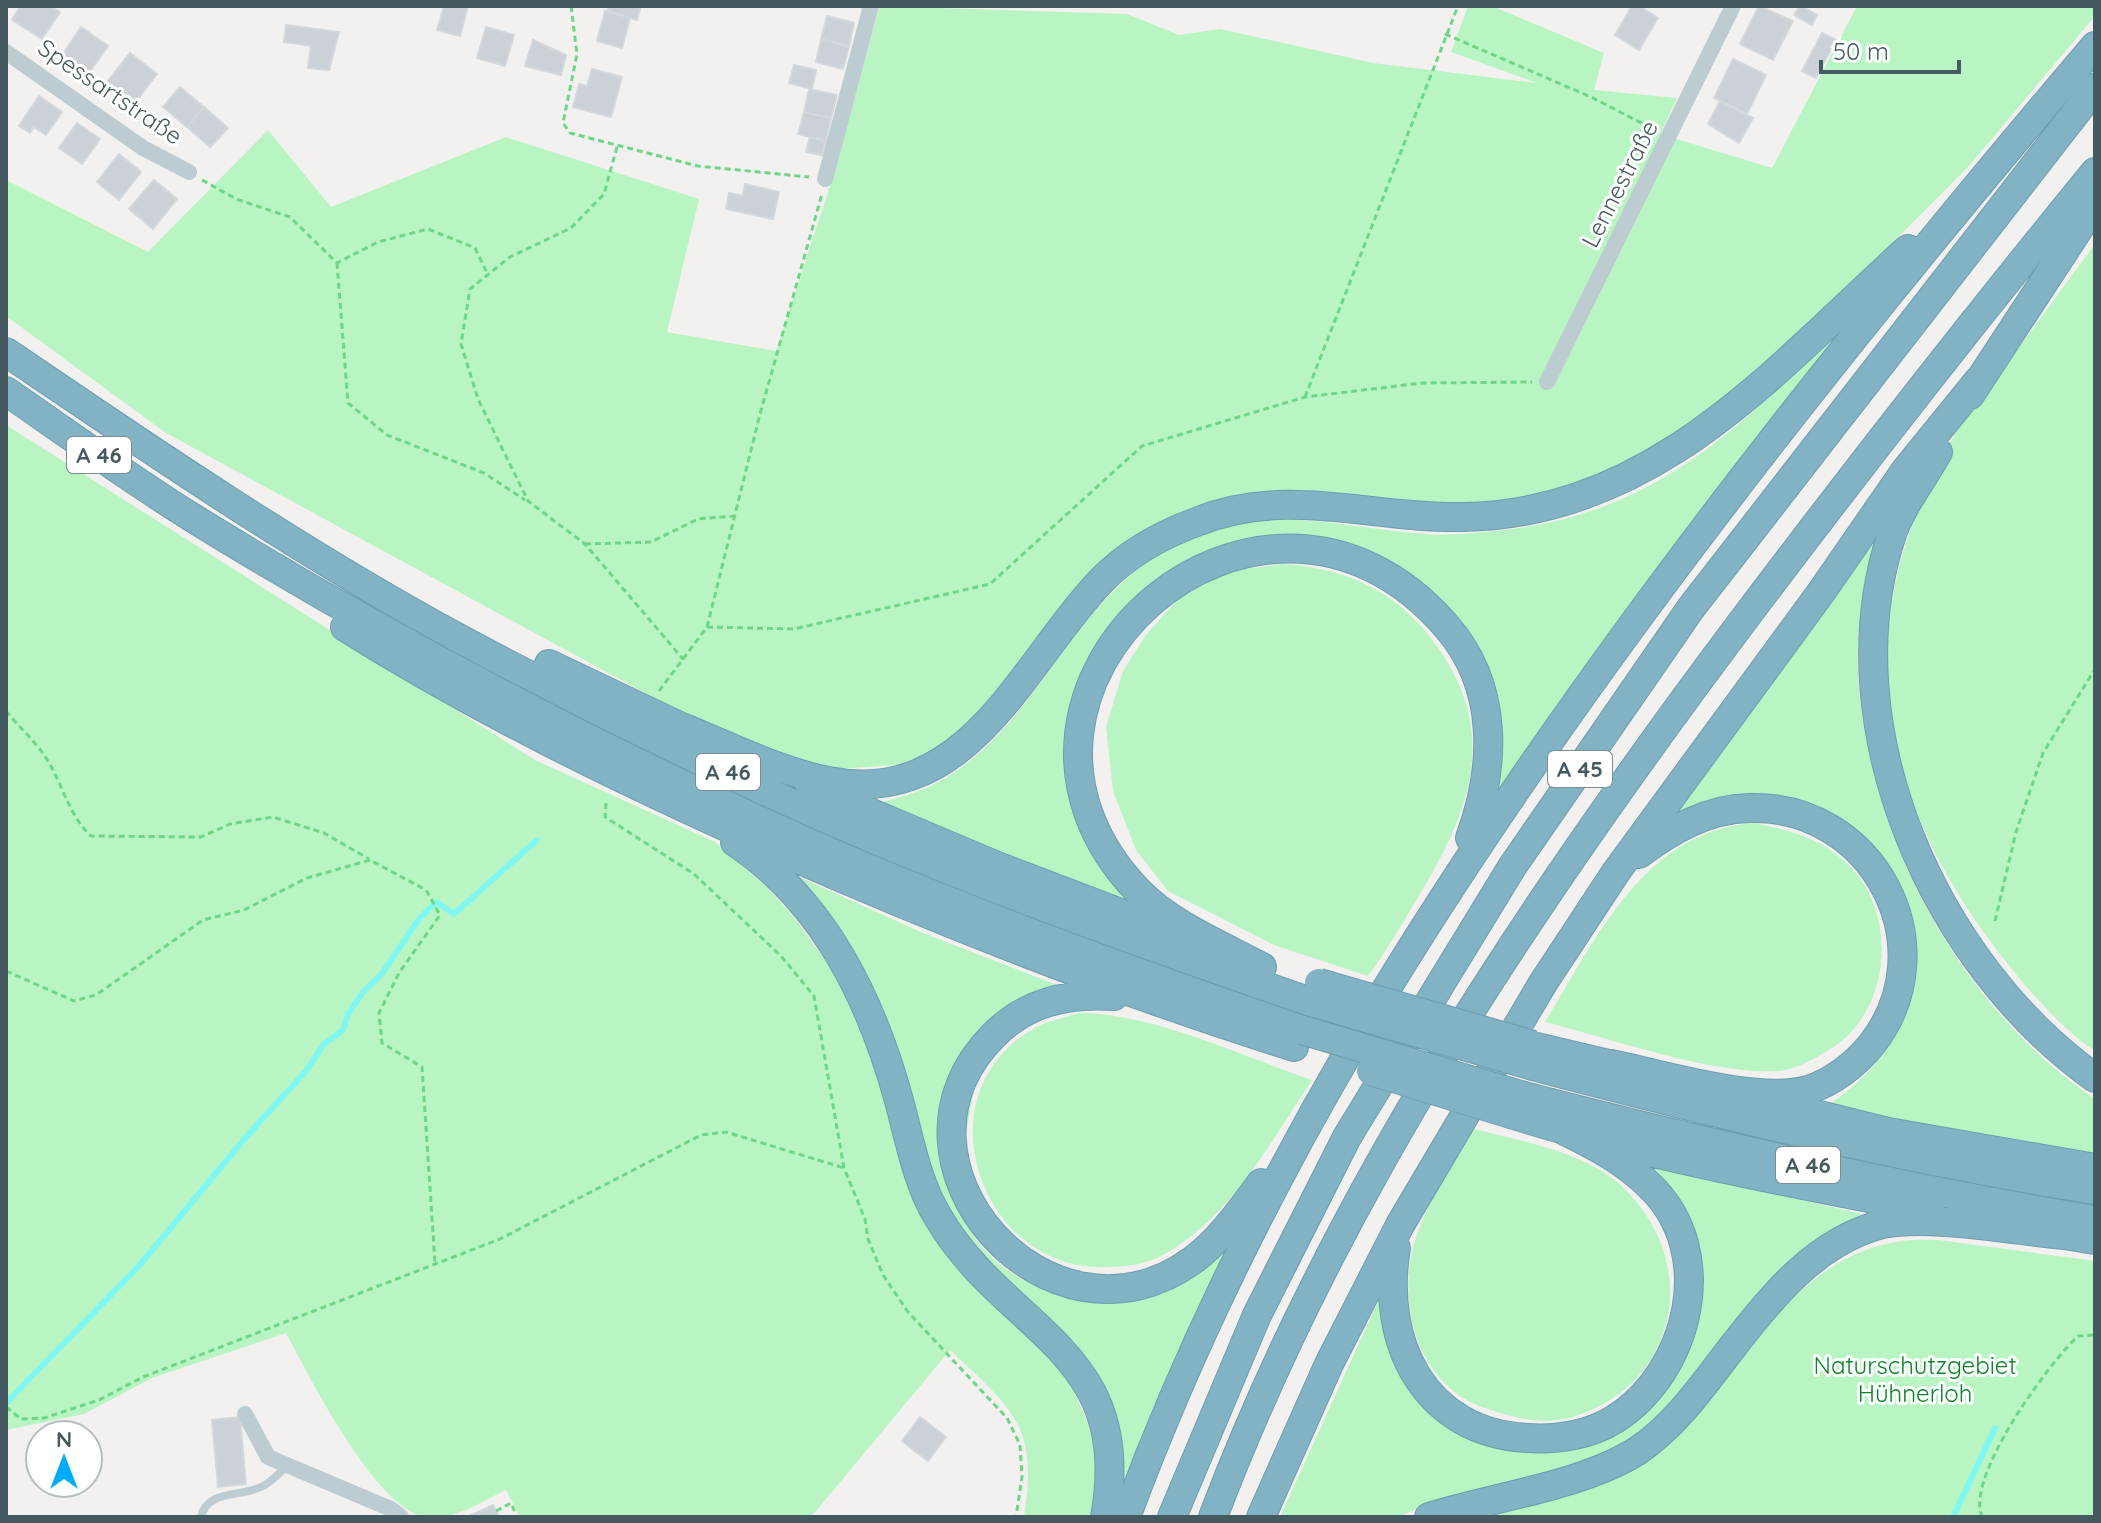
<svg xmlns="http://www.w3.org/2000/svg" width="2101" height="1523" viewBox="0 0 2101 1523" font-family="Quicksand,sans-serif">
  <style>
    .green { fill: #b9f5c2 }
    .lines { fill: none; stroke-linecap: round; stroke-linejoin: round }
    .stream { stroke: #81f7f2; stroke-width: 6 }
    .building { fill: #cbd1d6; stroke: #d3d8dc; stroke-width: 2 }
    .motorway-casing { stroke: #6d9eb0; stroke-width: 30 }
    .path { stroke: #6dd788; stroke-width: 3; stroke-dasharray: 6 4; stroke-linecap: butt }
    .service { stroke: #bcccd1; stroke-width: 8 }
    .minor { stroke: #bcccd1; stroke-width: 16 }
    .motorway { stroke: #82b3c4; stroke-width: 28 }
    .motorway-bridge-casing { stroke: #6d9eb0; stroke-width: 30; stroke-linecap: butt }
    .motorway-bridge { stroke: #82b3c4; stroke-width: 28 }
    .labels { text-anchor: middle; stroke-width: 6; stroke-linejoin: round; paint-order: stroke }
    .shield { fill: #fff; stroke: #7d8c90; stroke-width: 2 }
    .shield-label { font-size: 22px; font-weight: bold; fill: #455a60 }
    .street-label { font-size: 24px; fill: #455a60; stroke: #fff }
    .park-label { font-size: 24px; fill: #0c852b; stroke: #fff }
  </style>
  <rect width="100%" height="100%" fill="#f3f0f0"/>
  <path class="green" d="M880 6 1127 14 1179 35 1220 29 1373 63 1537 83 1451 52 1468 6H1492L1604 53 1594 90 1677 98 1660 134 1772 168 1857 6H2095V16L1969 166 1807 329 1669 443 1576 487 1492 503 1190 510 983 714 935 752 896 765 839 769 783 755 671 707 166 433 6 316V180L148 252 268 130 331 207 506 137 699 199 667 332 776 351 831 183Z
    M2095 244V1051C2049 1022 1982 935 1954 887 1863 734 1866 586 1955 434 1968 412 1986 391 2002 371 2033 328 2064 286 2095 244Z
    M1869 299 1676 544 1500 788 1502 733 1461 628 1441 604 1373 556 1212 551 1178 568 1119 616 1095 648 1079 693 1074 805 1084 839 1099 867 1132 909 872 803C1027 783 1051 607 1177 543 1262 499 1340 529 1427 534 1449 536 1471 533 1493 531 1667 516 1753 413 1869 299Z
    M6 425 535 760 715 842 767 887 794 917 836 975 857 1014 883 1085 894 1126 1036 1341 1071 1384 1088 1424 1096 1454 1094 1517H1024C1039 1425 1012 1409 950 1350L811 1517H520L506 1490C482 1501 452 1522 425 1517 375 1508 309 1376 286 1333L152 1378 84 1414 6 1430Z
    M1882 531C1873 567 1859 605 1858 643 1853 812 1955 1006 2095 1099V1153L1826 1107C1889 1065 1936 994 1909 916 1903 898 1887 880 1877 864 1859 835 1836 807 1799 802 1788 801 1774 805 1763 807 1733 810 1702 814 1672 818Z
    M1284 564C1342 568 1388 587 1426 632 1501 724 1475 802 1420 894 1403 922 1387 950 1368 976L1274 945 1168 891 1136 850 1113 791 1106 727 1123 671 1146 635 1177 600 1228 571Z
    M1753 823C1785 829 1817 837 1842 859 1901 908 1893 1014 1827 1051 1812 1060 1793 1071 1776 1071 1713 1075 1609 1038 1545 1022 1597 938 1643 832 1753 823Z
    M784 870 923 933 1057 985 1039 991 984 1031C977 1073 969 1115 962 1157 960 1170 953 1188 955 1200 956 1209 964 1219 968 1227 1006 1294 1099 1316 1168 1288 1193 1278 1211 1258 1231 1241L1161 1390 1119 1492V1450L977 1253 948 1206 936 1184 914 1116Z
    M1079 1013C1153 1013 1241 1056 1312 1080 1270 1143 1231 1217 1163 1255 1142 1266 1121 1267 1098 1267 977 1264 922 1092 1033 1029 1047 1021 1063 1018 1079 1013Z
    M1471 1128C1518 1141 1574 1149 1613 1179 1701 1249 1687 1382 1573 1417 1542 1426 1509 1417 1479 1406 1418 1381 1398 1307 1413 1248 1421 1213 1454 1162 1471 1128Z
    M1638 1162 1862 1214 1832 1232 1657 1423 1625 1444 1568 1468 1438 1500 1398 1517H1280L1380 1297 1388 1344 1399 1369 1428 1412 1455 1430 1627 1425 1649 1411 1679 1372 1690 1347 1699 1289Z
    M1939 1240 2095 1261V1517H1477C1527 1504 1589 1497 1634 1469 1731 1407 1773 1263 1896 1242 1910 1239 1925 1240 1939 1240Z"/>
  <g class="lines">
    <path class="stream" d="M6 1403 139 1266 246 1137 306 1071 324 1044 343 1030 348 1014 364 991 381 975 419 919 436 902 454 914 537 840
      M1953 1517 1995 1428"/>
  </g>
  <path class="building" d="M20 6H50L60 12 42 39 12 20Z
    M444 6H468L460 36 437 30Z
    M609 6H641L637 20 608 11Z
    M1632 6H1639L1658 18 1639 50 1615 35Z
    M1759 6 1793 21 1773 60 1740 44Z
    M1800 6 1817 15 1812 25 1794 15Z
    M605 11 630 18 622 48 597 41Z
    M827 16 854 23 849 46 821 39Z
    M286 25 339 32 329 70 308 68 311 46 284 42Z
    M81 27 108 46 89 73 63 54Z
    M486 27 514 35 505 66 477 58Z
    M1822 33 1836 40 1816 78 1802 71Z
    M821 39 849 46 843 69 816 62Z
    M533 40 566 55 561 75 525 66Z
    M130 53 157 74 131 108 124 102 128 97 107 82Z
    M1733 59 1766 75 1747 114 1714 98Z
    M794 65 816 70 812 89 789 83Z
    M592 69 622 77 611 117 573 107 579 84 587 86Z
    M180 87 204 107 187 127 163 107Z
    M809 89 837 95 831 118 804 112Z
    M39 96 62 112 46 135 34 127 30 133 19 126Z
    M1720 101 1753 118 1739 143 1708 124Z
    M204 107 228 128 210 147 187 127Z
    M804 112 831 118 826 141 798 134Z
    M77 123 100 139 82 164 59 148Z
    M810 137 826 141 822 155 806 152Z
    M119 154 141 172 119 200 97 182Z
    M154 180 177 199 153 229 129 209Z
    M745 184 779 192 773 219 726 209 729 193 743 196Z
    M240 1417 246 1484 218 1487 212 1420Z
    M920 1417 946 1437 928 1461 902 1441Z
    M493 1505 499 1517H467Z"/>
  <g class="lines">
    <defs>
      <path id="motorway" d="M6 352C153 452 303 554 460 639 574 700 691 758 809 811 972 884 1142 944 1311 1002
        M6 391C68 434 129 478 193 518 387 638 591 745 798 838 963 911 1132 971 1302 1030
        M1970 395 2095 204
        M1938 452C1923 479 1900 508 1891 537 1829 729 1936 965 2095 1078
        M345 627C479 711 619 779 764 844 937 921 1113 990 1294 1047
        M549 664 696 734
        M679 726C727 745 777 771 828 781 969 809 1023 662 1101 581 1129 552 1163 534 1199 521 1287 486 1372 519 1463 517 1656 514 1776 368 1908 249
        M810 787 997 866 1228 954
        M735 842C823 901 870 997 898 1097 909 1136 916 1181 938 1217 1006 1333 1136 1349 1105 1517
        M1262 967C1221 945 1171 925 1138 891 946 691 1260 410 1447 627 1499 687 1496 767 1470 838
        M1114 996C1067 993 1026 1002 993 1036 869 1161 1049 1365 1193 1260 1221 1239 1240 1211 1261 1183
        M1537 1047 1630 1069
        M1611 1064C1664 1075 1758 1104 1808 1090 1833 1082 1856 1064 1872 1044 1948 946 1873 804 1749 808 1707 809 1671 830 1639 854
        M1533 1066C1718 1115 1905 1160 2095 1190
        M1524 1096C1713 1145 1902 1188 2095 1220
        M1763 1101 1888 1132 2095 1168
        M1514 1115C1650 1157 1791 1183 1930 1210
        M2046 1232 2095 1240
        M1396 1248C1380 1342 1424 1433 1528 1438 1557 1440 1590 1435 1615 1419 1690 1371 1718 1253 1651 1187 1626 1162 1596 1146 1565 1131
        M1126 1517C1247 1191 1425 909 1629 630 1776 429 1934 235 2095 46
        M1172 1517 1257 1315 1347 1137 1512 867 1691 608 2095 88
        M1213 1517C1336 1192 1532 902 1739 626 1855 472 1973 321 2095 172
        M1261 1517 1329 1364 1400 1225 1543 983 1616 872 1822 591 1905 471 1978 381
        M1429 1517C1492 1497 1582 1486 1637 1451 1676 1425 1703 1385 1731 1349 1771 1297 1817 1240 1883 1224 1927 1214 2018 1231 2065 1235"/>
    </defs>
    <use href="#motorway" class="motorway-casing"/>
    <path class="path" d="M571 6 577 54 563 123 570 133 698 166 809 177
      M1445 34 1591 97 1653 129
      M617 147 604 194 571 228 510 257 470 289 461 344 478 399 528 501 585 544 683 659
      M202 180 236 199 290 217 337 263 378 242 428 229 475 248 488 275
      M337 263 348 403 387 435 484 473 525 500
      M1305 397 1458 6
      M585 544 651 542 698 519 734 516
      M707 627 794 629 990 584 1142 446 1305 397 1422 383 1532 382
      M659 691 707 627 760 414 822 194
      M6 711C18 726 33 739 44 755 62 781 68 815 91 836L201 837 230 824 273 817 324 833 369 859
      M606 803 605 817 694 874 781 956 814 996 844 1168 865 1219 868 1239 883 1275 908 1312 1007 1418 1020 1445 1022 1477 1016 1517
      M1995 921 2016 832 2043 753 2095 669
      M6 971 74 1001 96 995 203 920 244 910 307 878 370 860 426 890 440 915 399 973 379 1013 382 1043 422 1067 435 1263
      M6 1407 21 1419 44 1418 99 1400 143 1377 500 1239 701 1135 726 1132 844 1168
      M496 1511 511 1503 517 1517
      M1982 1517C1965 1477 2048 1364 2078 1336L2095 1335"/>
    <path class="service" d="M201 1517C207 1490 240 1497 261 1487 271 1483 279 1473 287 1466"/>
    <path class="minor" d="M6 52 143 148 189 172
      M825 179 871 6
      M1547 382 1733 6
      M245 1414 268 1457 391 1509 401 1517"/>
    <use href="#motorway" class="motorway"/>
    <defs>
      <path id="motorway-bridge" d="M1319 983 1533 1045
        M1311 1002 1533 1066
        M1302 1030 1524 1096
        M1371 1071 1514 1115"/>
    </defs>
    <use href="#motorway-bridge" class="motorway-bridge-casing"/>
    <use href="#motorway-bridge" class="motorway-bridge"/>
  </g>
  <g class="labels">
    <g class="shield">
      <rect x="67" y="437" width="64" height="36" rx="6"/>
      <rect x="1548" y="751" width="64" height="36" rx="6"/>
      <rect x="696" y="754" width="64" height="36" rx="6"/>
      <rect x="1776" y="1147" width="64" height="36" rx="6"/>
    </g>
    <g class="shield-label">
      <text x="99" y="463">A 46</text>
      <text x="1580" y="777">A 45</text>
      <text x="728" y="780">A 46</text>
      <text x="1808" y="1173">A 46</text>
    </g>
    <g class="street-label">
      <text transform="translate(110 92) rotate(34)" y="8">Spessartstraße</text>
      <text transform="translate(1620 184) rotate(-63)" y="8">Lennestraße</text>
    </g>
    <g class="park-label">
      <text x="1915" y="1374">Naturschutzgebiet<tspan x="1915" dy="28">Hühnerloh</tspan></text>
    </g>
  </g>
  <rect width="2101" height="1523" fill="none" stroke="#455a60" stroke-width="16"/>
  <g transform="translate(64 1459)"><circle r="38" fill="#ffffff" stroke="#b5bdbf" stroke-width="2"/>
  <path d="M0-6L14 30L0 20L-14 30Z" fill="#03acf9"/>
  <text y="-12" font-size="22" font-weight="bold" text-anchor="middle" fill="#455a60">N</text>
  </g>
  <path d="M1821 60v12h138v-12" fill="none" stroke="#455a60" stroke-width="4"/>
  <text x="1833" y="60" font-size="24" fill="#455a60" stroke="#ffffff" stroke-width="6" paint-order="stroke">50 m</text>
</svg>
